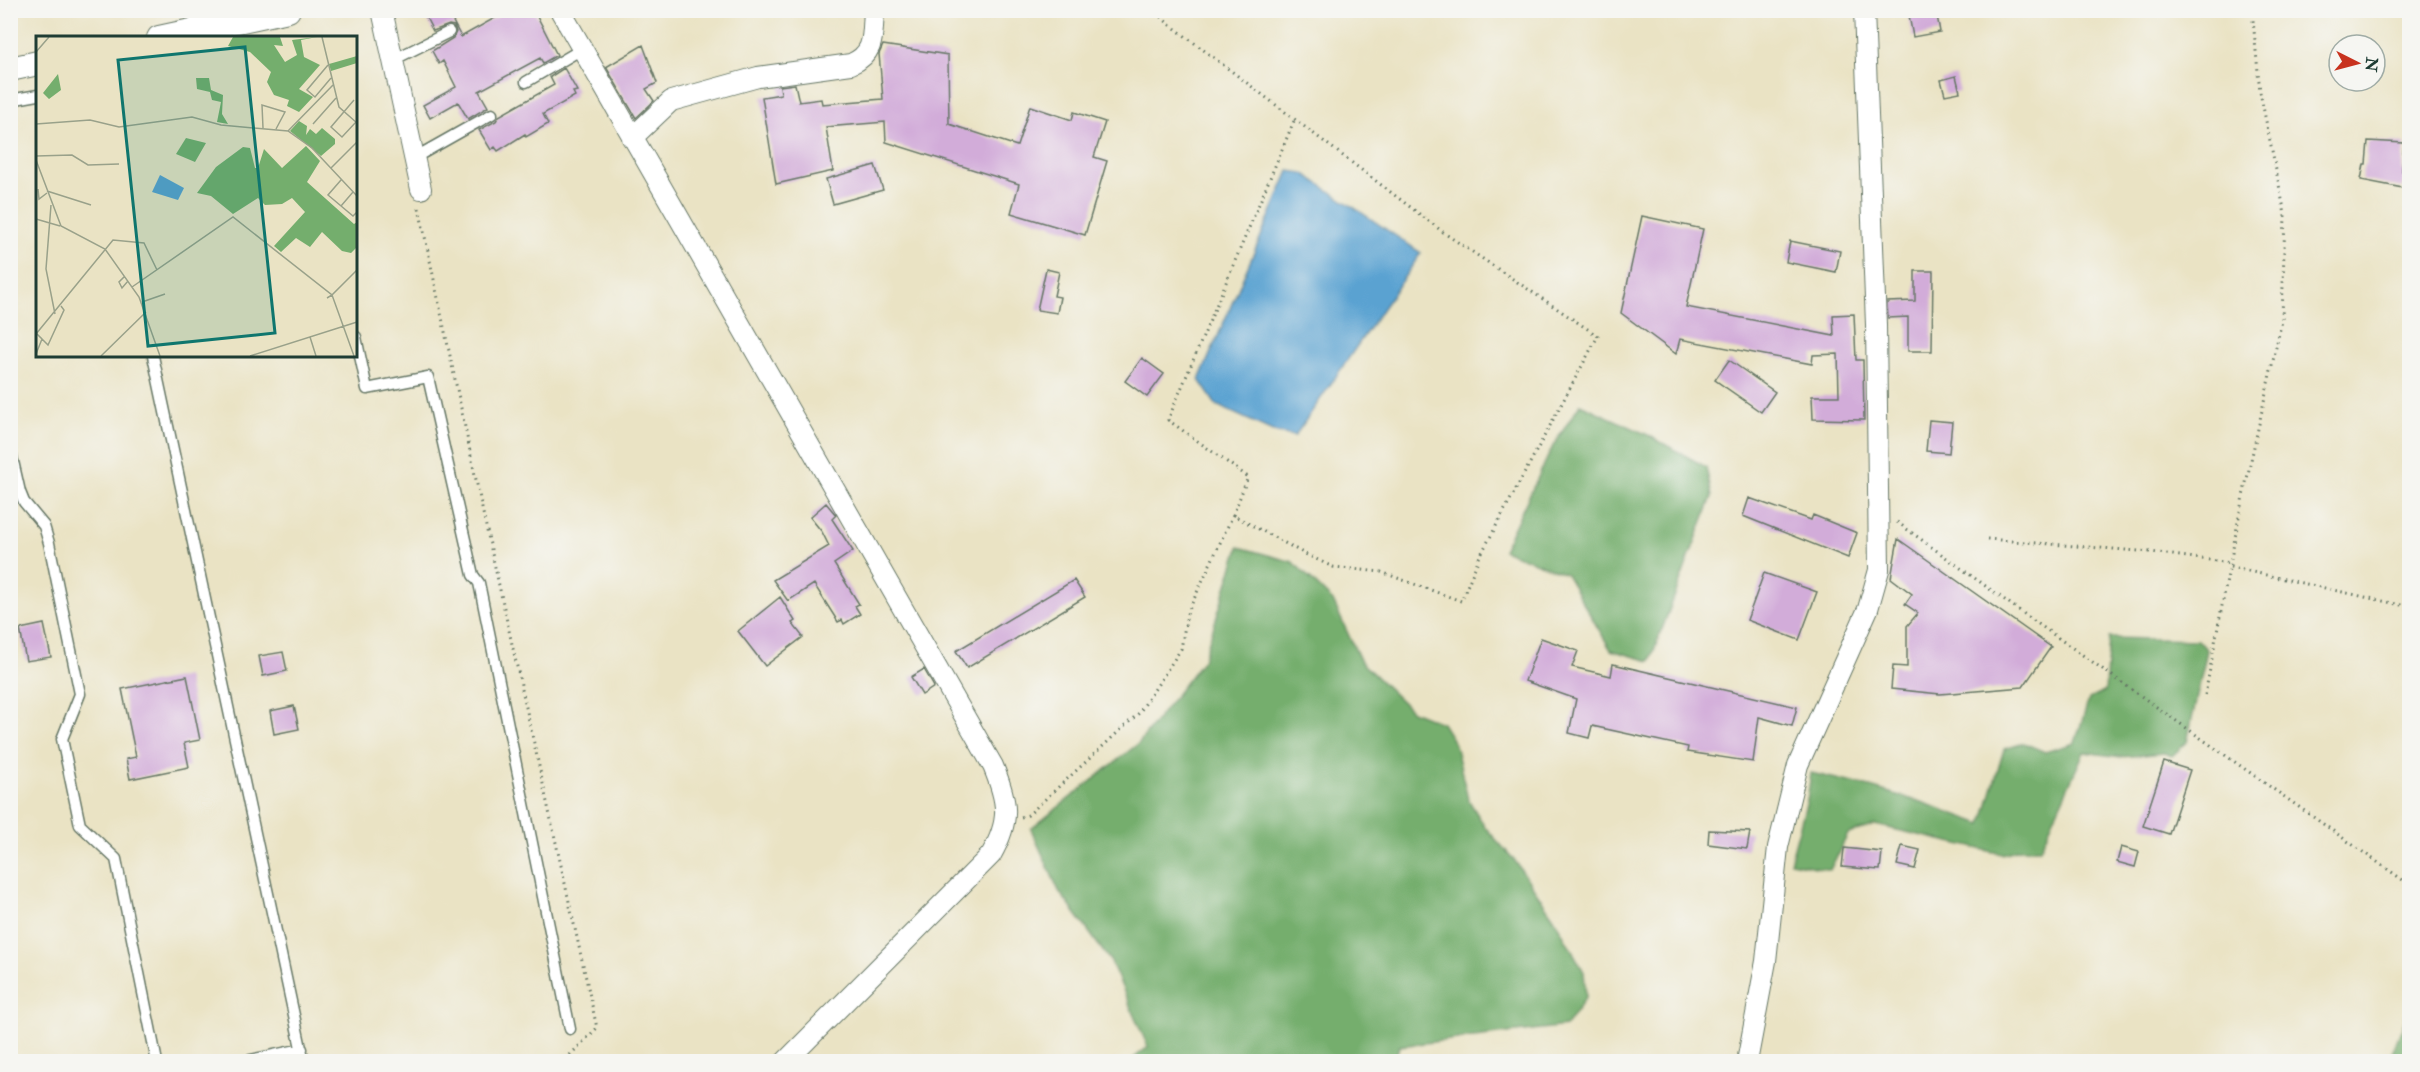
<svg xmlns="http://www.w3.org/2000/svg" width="2420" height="1072" viewBox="0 0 2420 1072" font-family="'IM FELL Double Pica',serif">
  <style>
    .forest { fill: #74ae6d; stroke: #4a7650; stroke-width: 1.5 }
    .water { fill: #5aa2d1; stroke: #3c7082; stroke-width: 1.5 }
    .building { fill: #d2acd9 }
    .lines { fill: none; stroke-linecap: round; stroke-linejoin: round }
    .service-casing { stroke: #676; stroke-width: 13 }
    .minor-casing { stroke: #676; stroke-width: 22 }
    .tertiary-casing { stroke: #676; stroke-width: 26 }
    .path { stroke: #676; stroke-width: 3; stroke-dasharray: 1.5 4.5; stroke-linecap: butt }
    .service { stroke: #fff; stroke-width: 10 }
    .minor { stroke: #fff; stroke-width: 20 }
    .tertiary { stroke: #fff; stroke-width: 24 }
    .inset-road { fill: none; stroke: #99a18a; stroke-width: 1.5 }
    .view { fill: #0f766e; fill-opacity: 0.15; stroke: #0f766e; stroke-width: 3 }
    .inset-edge { fill: none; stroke: #1f3d34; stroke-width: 3 }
  </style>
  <rect width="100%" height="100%" fill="#f6f6f2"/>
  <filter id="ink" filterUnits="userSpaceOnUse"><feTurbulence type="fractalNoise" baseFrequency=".0167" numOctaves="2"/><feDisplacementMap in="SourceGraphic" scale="12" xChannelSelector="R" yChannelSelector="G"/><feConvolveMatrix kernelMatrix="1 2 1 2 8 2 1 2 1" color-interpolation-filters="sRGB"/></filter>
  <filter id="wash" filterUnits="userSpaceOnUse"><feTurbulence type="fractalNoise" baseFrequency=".008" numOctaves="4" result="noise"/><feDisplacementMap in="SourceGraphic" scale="24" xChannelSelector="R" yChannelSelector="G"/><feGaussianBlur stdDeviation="1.35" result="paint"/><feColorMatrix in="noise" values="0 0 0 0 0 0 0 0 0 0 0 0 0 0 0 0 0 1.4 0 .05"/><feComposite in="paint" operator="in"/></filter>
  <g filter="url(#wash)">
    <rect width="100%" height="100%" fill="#eae3c4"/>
    <path class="forest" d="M1580 404 1648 435 1706 467 1712 497 1650 661 1611 650 1566 574 1503 550 1553 446Z
      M1239 547 1293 562 1333 601 1361 662 1412 711 1442 723 1455 744 1468 799 1485 827 1515 861 1554 918 1584 972 1586 997 1566 1026 1399 1046 1395 1061H1130L1148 1047 1111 962 1059 891 1031 829 1139 743 1203 660Z
      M2109 638 2198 640 2207 650 2187 742 2172 756 2164 753 2121 757 2084 752 2040 849H2020L2002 854 1875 825 1848 834 1830 870 1790 862 1807 800 1811 773 1870 787 1924 803 1982 824 2004 749 2024 743 2045 752 2075 743 2089 699 2105 691Z
      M2409 1009V1061H2389Z"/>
    <path class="water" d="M1289 171 1303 173 1421 253 1295 436 1277 433 1216 405 1199 380Z"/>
    <g id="blocks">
      <path class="building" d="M422 10H447L461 37 509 10H534L557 55 543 63 540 58 479 91 488 107 468 119 458 102 430 118 423 105 456 87 443 61 439 64 432 51 453 38 456 32 454 26 449 25 433 31Z
        M1908 10H1936L1940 32 1913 37Z
        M643 45 657 83 646 89 654 101 636 118 606 67Z
        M883 45 948 55 949 124 1017 146 1030 106 1072 120 1074 112 1105 122 1094 157 1107 161 1085 235 1011 213 1019 184 886 142 885 122 826 127 833 171 776 184 762 97 781 94 780 86 795 84 799 102 821 99 822 104 883 99 879 54Z
        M564 68 577 91 573 92 575 96 543 114 548 124 526 137 525 134 498 151 495 147 491 150 479 130 496 121 499 116 554 85 550 77Z
        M1956 76 1960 92 1945 95 1941 80Z
        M2368 141 2404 143 2402 171 2406 172 2403 188 2361 180 2364 164H2366Z
        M875 165 883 190 833 204 826 179Z
        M1642 216 1703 229 1686 307 1834 336 1833 315 1854 314 1856 360H1863L1864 420 1813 419 1812 396H1839L1838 354 1813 355 1812 364 1680 339 1676 354 1621 313Z
        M1790 241 1840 251 1836 272 1786 262Z
        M1046 269 1059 272 1054 296 1060 297 1057 313 1037 310Z
        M1915 271H1933L1932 351H1908V317L1888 318 1887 302 1915 301Z
        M1142 358 1164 374 1147 397 1125 381Z
        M1729 360 1775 392 1761 412 1715 380Z
        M1929 420 1952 422 1949 453 1926 451Z
        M1749 498 1811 520 1813 515 1857 533 1848 558 1743 516Z
        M826 503 836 515 832 519 853 551 834 564 859 604 855 606 860 614 844 624 842 620 838 622 814 584 788 601 773 580 829 546 822 532 810 517Z
        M1898 539 2051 647 2023 687 1940 694 1891 689 1893 666 1907 667V626L1918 613 1905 604 1912 594 1891 578Z
        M1764 573 1817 592 1799 640 1747 620Z
        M1074 580 1085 597 967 668 956 651Z
        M780 597 795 621 792 623 803 637 765 666 738 631Z
        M44 624 51 657 26 661 20 629Z
        M1541 638 1578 651 1572 667 1611 676 1613 664 1797 707 1792 726 1759 717 1753 762 1687 752 1688 747 1592 726 1589 738 1569 733 1576 699 1525 681Z
        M283 652 287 671 263 676 259 656Z
        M924 669 934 687 922 695 911 677Z
        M187 676 200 740 184 743 189 767 130 779 126 759 136 757 122 689Z
        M294 706 299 729 274 734 270 711Z
        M2164 762 2190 770 2169 834 2143 826Z
        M1709 830 1750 832 1747 849 1708 844Z
        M1902 846 1920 850 1915 869 1897 865Z
        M2121 847 2139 852 2135 867 2117 862Z
        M1844 848 1882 852 1880 870 1842 867Z"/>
    </g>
  </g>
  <g filter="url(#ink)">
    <use href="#blocks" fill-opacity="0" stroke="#676" stroke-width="1.5"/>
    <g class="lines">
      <defs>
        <path id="service" d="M393 60 449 32
          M526 82 582 49
          M10 100 38 95
          M414 158 492 114
          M356 337 367 389 428 377 473 575 479 583 570 1029
          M153 356 304 1062
          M10 448 20 492 24 502 44 526 49 543 80 694 62 739 80 825 116 859 157 1062
          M241 1062 302 1049"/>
        <path id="minor" d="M382 10 421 189
          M560 10 993 766C1008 802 1011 820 991 855L785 1062
          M632 138 671 101 758 77 851 64C876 53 872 35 874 10
          M1747 1062 1766 961 1778 847 1798 765 1868 609 1879 570 1876 325 1864 10"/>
        <path id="tertiary" d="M159 38 288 10
          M10 69 38 63"/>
      </defs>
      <use href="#service" class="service-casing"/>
      <use href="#minor" class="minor-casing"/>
      <use href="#tertiary" class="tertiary-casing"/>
      <path class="path" d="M1151 10 1447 235 1598 336 1479 558 1461 601 1381 572 1333 567 1305 554 1233 515 1248 477 1168 420 1294 121
        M419 208 483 513 597 1028 563 1062
        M1897 522 2027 616 2410 885
        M1987 539 2151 552 2231 563
        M2230 567 2410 607
        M2205 695 2242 501 2282 320 2285 214 2260 92 2252 10
        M1021 817 1028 815 1139 713 1181 649 1187 614 1233 515"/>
      <use href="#service" class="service"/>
      <use href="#minor" class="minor"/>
      <use href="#tertiary" class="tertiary"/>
    </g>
  </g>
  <g transform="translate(36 36)">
    <rect width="321" height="321" fill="#eae3c4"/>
    <path d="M197 1H244L247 10 238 9 249 26 261 19 256 4 281 1 265 4 268 21 284 29 263 53 277 61 263 76 251 70 253 64 238 59 231 46 235 36 214 16 192 10ZM321 20V27L295 35 293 28ZM22 38 25 54 13 63 7 57ZM160 42H173L175 54 187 59 186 78 192 88 181 86 185 66 176 64 174 56 161 53ZM263 85 271 90 270 99 274 93 280 98 286 92 299 103V108L285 120 254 95ZM150 102 170 107 159 126 140 118ZM270 110 284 125 271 146 318 188 321 186V211L315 217 306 215 286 196 274 211 260 202 245 216 238 210 269 176 256 162 246 168 229 169 222 162 197 178 175 160 161 157 180 131 207 111 214 112 219 132H222L228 113 246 132Z" fill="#74ae6d"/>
    <path d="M124 139 148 152 142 164 116 156Z" fill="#5aa2d1"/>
    <path class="inset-road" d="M286 1 303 71 321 87M0 16 13 1M292 29 271 54 279 61 295 42M318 64 295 91 306 101 320 86M0 88 54 84 83 91 156 81 185 89 252 95 276 112 321 160M277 88 300 62M227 92 226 69 249 76 240 93M252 95 297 49M0 120 36 119 52 129 83 128M0 124 25 190 69 213 103 261 124 320M295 132 321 106M305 144 292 159 317 180 321 176M2 153 3 163 11 157M11 155 55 169M15 169 10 233 19 278M305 170 317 156M0 183 24 190M89 240 83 246 86 252 92 245M96 251 197 181 296 259 291 262M106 266 129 258M0 298 77 204 108 207 121 234M274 301 280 320M6 303 12 309 28 274 25 270M0 318 6 303 0 297M65 320 110 276M214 320 321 286M318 320 296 259 321 234"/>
    <path class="view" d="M209 11 239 297 112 310 82 24Z"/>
    <rect width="321" height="321" class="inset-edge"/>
  </g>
  <rect width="2420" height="1072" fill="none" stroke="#f6f6f2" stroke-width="36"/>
  <g transform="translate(2357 63) rotate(96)"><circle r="28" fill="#f6f6f2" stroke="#a0aca6" stroke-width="1.5"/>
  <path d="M0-4.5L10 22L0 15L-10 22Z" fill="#c8321e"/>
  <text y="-9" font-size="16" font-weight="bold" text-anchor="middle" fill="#1f3d34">N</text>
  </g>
</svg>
